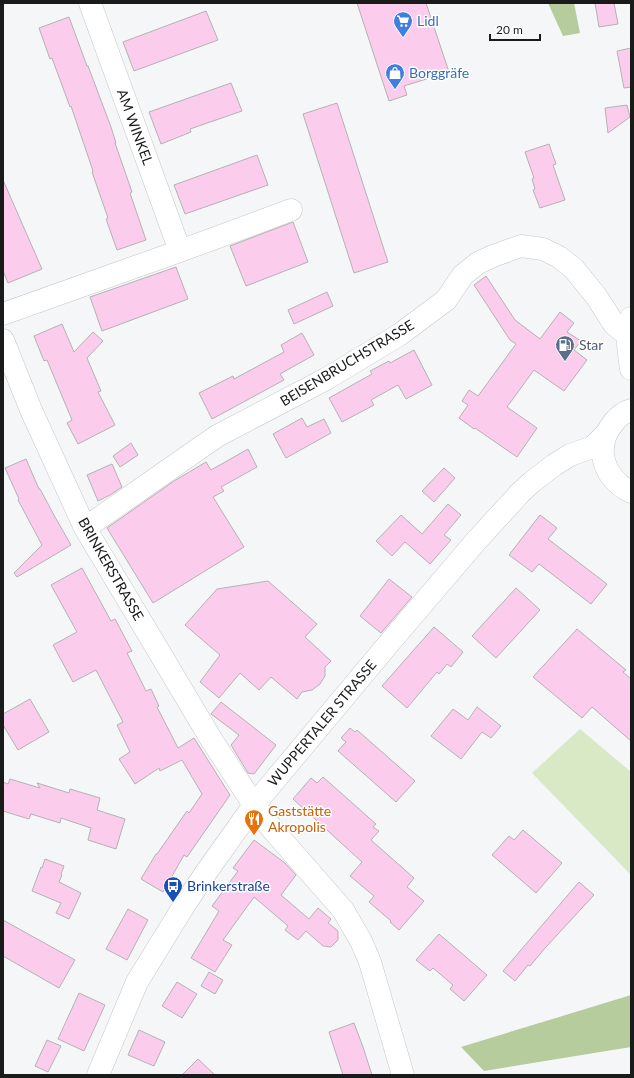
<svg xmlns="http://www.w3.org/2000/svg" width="634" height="1078" viewBox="0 0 634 1078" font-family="Lato,sans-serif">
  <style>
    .green { fill: #d9e9c6 }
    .forest { fill: #b7cc9c }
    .building { fill: #fccced; stroke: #b4b2b3 }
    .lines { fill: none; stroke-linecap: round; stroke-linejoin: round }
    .minor-casing { stroke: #c6c7c9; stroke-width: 23 }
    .major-casing { stroke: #c6c7c9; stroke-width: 23 }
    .minor { stroke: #fff; stroke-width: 22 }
    .major { stroke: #fff; stroke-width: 22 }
    .labels { text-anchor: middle; stroke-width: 3; stroke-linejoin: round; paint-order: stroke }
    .shop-label { font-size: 14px; fill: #366cbe; stroke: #fff; text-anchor: start }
    .street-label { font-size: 14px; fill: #191a1a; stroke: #fff }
    .service-label { font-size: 14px; fill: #4e5e75; stroke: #fff; text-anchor: start }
    .food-label { font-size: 14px; fill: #c56008; stroke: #fff; text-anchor: start }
    .transit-label { font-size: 14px; fill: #164399; stroke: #fff; text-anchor: start }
  </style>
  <rect width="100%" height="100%" fill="#f5f6f8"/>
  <path class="green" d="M580 729 631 772V875L532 773Z"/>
  <path class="forest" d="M548 3H574L580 33 563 36Z
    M631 995V1047L484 1071 461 1047Z"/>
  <path class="building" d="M357 3H426L449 72 404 86 407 95 389 101Z
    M595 3H614L618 24 599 27Z
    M206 11 218 40 134 71 123 42Z
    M69 17 87 66H88L111 127 116 143H115L132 192 130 193 146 240 117 250 106 219 108 218 92 172 93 171 71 106 70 107 52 58 50 59 39 28Z
    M631 48V87L624 88 617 51Z
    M231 83 242 111 190 129 191 132 161 144 149 112Z
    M337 103 388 262 354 273 303 114Z
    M627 105 630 117 608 133 605 108Z
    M549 144 556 164 553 165 565 200 540 208 533 190 535 189 532 179 534 178 525 152Z
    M257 155 268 185 185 214 174 185Z
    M3 180 42 269 8 283 3 271Z
    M293 222 308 262 246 286 230 246Z
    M176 267 188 299 102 331 90 297Z
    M486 276 515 320 540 339 560 312 574 323 567 332 581 341 574 350 587 360 564 391 534 370 507 407 537 428 517 457 475 428 474 429 459 418 468 405 462 401 469 390 478 396 516 344 510 340 474 285Z
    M327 292 333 306 294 324 288 310Z
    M62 324 74 352 93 332 103 341 87 358 101 391 98 392 115 425 78 444 67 423 72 420 47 360 44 361 34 336Z
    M302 333 314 355 280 374 284 380 212 419 199 393 233 376 234 379 284 352 281 345Z
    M414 350 432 385 406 399 398 385 371 400 374 405 342 422 329 398 372 374 370 371 389 361 390 363Z
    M302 418 307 427 324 419 331 433 286 458 273 434Z
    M131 443 138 455 120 467 113 456Z
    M248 449 257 467 221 487 224 491 213 497 244 547 153 603 107 528 174 481 206 462 211 470Z
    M26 459 39 489H40L55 517 71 545 17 577 14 573 42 545 18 500 19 499 5 468Z
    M112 464 122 487 110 495 98 501 87 475Z
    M444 468 455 478 434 502 422 491Z
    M448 504 461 515 444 535 451 540 430 564 405 542 392 556 376 541 401 515 422 534Z
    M540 515 557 528 548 539 607 584 591 604 539 564 532 572 509 555Z
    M82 568 111 621 115 619 132 651 127 653 146 691 151 689 159 706 157 707 178 748 194 738 230 795 187 857 184 855 163 892 141 879 156 854H157L187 811 189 813 202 794 182 760 160 771 159 768 135 784 119 759 130 752 117 725 123 722 96 670 73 682 53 645 77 632 51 585Z
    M389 579 412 597 381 633 360 616Z
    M268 581 317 624 305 637 331 661 325 667V676L320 684 312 690 302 692 297 699 271 677 259 690 240 673 219 698 200 682 220 655 185 625 217 589Z
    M516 588 540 610 496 658 472 636Z
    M434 627 463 652 451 667 447 664 439 674 437 672 407 708 382 686Z
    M577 629 626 670 623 672 631 679V741L592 707 582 718 533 677Z
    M30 699 49 732 18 750 3 725V714Z
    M221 702 276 745 254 774 248 773 231 745 239 735 211 714Z
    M477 707 501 726 491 738 482 732 461 759 431 736 453 709 468 720Z
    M350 728 355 732 357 730 415 781 396 802 338 751 346 742 341 738Z
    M323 777 376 824 373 827 379 831 371 840 414 878 407 887 424 901 399 930 390 922 391 921 369 902 374 896 350 876 362 862 293 799 311 778 317 783Z
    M10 779 40 788 37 783 69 793 70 789 100 798 97 810 125 819 116 849 88 840 91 828 61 818 60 823 31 814 29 819 3 811V782L8 784Z
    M523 830 562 863 536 893 492 855 509 836 514 840Z
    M254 840 285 863 296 875 281 895 309 919 318 908 331 919 328 923 338 931V940L331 947 323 946 306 931 298 940 285 930 288 926 254 897 223 940 232 945 215 972 191 958 219 911 212 906 238 871 233 868Z
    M45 859 64 866 61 874 62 875 59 882 81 893 69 919 56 913 61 903 32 891 41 867 42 868Z
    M579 882 594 895 546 947 530 966 528 965 515 981 503 971Z
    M128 909 148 920 127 960 106 949Z
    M3 920 75 960 59 988 3 956Z
    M439 934 487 975 464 1001 450 989 453 985 433 968 430 971 416 960Z
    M209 972 223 980 215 994 201 986Z
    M177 982 197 994 182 1018 162 1006Z
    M79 993 105 1005 84 1051 58 1039Z
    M354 1023 363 1047 372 1075H343L329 1032Z
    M139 1030 165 1042 154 1066 128 1055Z
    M47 1040 61 1046 48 1072 35 1066Z
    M198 1059 215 1075H182Z"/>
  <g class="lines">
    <defs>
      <path id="minor" d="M90 3 180 251
        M3 314 180 251 291 210
        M3 340 31 410 85 528 161 655 211 739 254 805 273 830 343 910 361 941 370 962 403 1075
        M85 528 217 436 326 379 399 335 446 300 463 275 478 263 493 256 521 246 543 249 559 257 568 264 574 269 596 296 614 324 627 335H631"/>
      <path id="major" d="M631 318C625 335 629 352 631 369
        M631 410C624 412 618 417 614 422 593 447 603 478 631 492
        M98 1075 137 982 185 904 205 874 254 805 390 642 477 540 520 493 532 482 554 465 570 455 593 447 605 435"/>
    </defs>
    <use href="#minor" class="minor-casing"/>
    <use href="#major" class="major-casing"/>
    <use href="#minor" class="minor"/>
    <use href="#major" class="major"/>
  </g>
  <defs>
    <symbol id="supermarket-pin" viewBox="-11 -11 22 30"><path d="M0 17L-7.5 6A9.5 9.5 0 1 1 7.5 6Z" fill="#3f7fe0" stroke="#fff"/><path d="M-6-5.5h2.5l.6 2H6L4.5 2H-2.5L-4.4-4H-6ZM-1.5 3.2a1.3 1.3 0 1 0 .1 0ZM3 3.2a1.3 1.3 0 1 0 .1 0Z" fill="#fff"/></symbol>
    <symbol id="shop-pin" viewBox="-11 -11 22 30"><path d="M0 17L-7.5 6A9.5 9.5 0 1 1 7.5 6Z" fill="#3f7fe0" stroke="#fff"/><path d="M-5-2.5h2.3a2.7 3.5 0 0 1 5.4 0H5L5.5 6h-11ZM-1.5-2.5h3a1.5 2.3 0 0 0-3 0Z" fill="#fff"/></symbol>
    <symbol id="fuel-pin" viewBox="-11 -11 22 30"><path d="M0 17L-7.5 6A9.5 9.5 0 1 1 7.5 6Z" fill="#5c6f8a" stroke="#fff"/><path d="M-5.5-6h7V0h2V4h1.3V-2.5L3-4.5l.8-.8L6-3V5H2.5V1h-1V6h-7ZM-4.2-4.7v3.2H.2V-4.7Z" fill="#fff"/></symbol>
    <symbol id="restaurant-pin" viewBox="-11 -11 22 30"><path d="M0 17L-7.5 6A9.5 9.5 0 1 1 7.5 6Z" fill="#e8710a" stroke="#fff"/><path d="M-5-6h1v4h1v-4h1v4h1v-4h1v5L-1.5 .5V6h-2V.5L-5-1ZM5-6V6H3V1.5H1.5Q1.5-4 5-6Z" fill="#fff"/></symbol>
    <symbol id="bus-pin" viewBox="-11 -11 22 30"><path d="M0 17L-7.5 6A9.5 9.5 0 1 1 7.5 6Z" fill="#1a4fb4" stroke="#fff"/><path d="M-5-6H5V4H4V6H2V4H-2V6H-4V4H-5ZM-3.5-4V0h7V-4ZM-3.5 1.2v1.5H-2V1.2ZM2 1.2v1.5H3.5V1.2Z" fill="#fff"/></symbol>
  </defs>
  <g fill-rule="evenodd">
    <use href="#supermarket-pin" x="392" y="10" width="22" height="30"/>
    <use href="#shop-pin" x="384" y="62" width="22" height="30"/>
    <use href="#fuel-pin" x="554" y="334" width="22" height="30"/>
    <use href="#restaurant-pin" x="243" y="808" width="22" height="30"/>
    <use href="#bus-pin" x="162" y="875" width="22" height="30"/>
  </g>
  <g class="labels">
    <g class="shop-label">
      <text x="417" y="26">Lidl</text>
      <text x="409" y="78">Borggräfe</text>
    </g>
    <g class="street-label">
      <text transform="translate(135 127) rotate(70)" y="5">AM WINKEL</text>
      <text transform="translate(347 363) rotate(-31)" y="5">BEISENBRUCHSTRASSE</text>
      <text transform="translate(111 569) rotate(60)" y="5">BRINKERSTRASSE</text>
      <text transform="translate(322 723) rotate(-50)" y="5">WUPPERTALER STRASSE</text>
    </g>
    <g class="service-label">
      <text x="579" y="350">Star</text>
    </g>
    <g class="food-label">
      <text x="268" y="816">Gaststätte<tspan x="268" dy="16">Akropolis</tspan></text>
    </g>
    <g class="transit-label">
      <text x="187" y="891">Brinkerstraße</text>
    </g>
  </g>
  <rect width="634" height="1078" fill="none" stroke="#191a1a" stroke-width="8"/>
  <path d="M490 34v6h50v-6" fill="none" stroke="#191a1a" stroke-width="2"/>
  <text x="496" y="34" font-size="12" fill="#191a1a" stroke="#ffffff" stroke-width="3" paint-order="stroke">20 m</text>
</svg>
